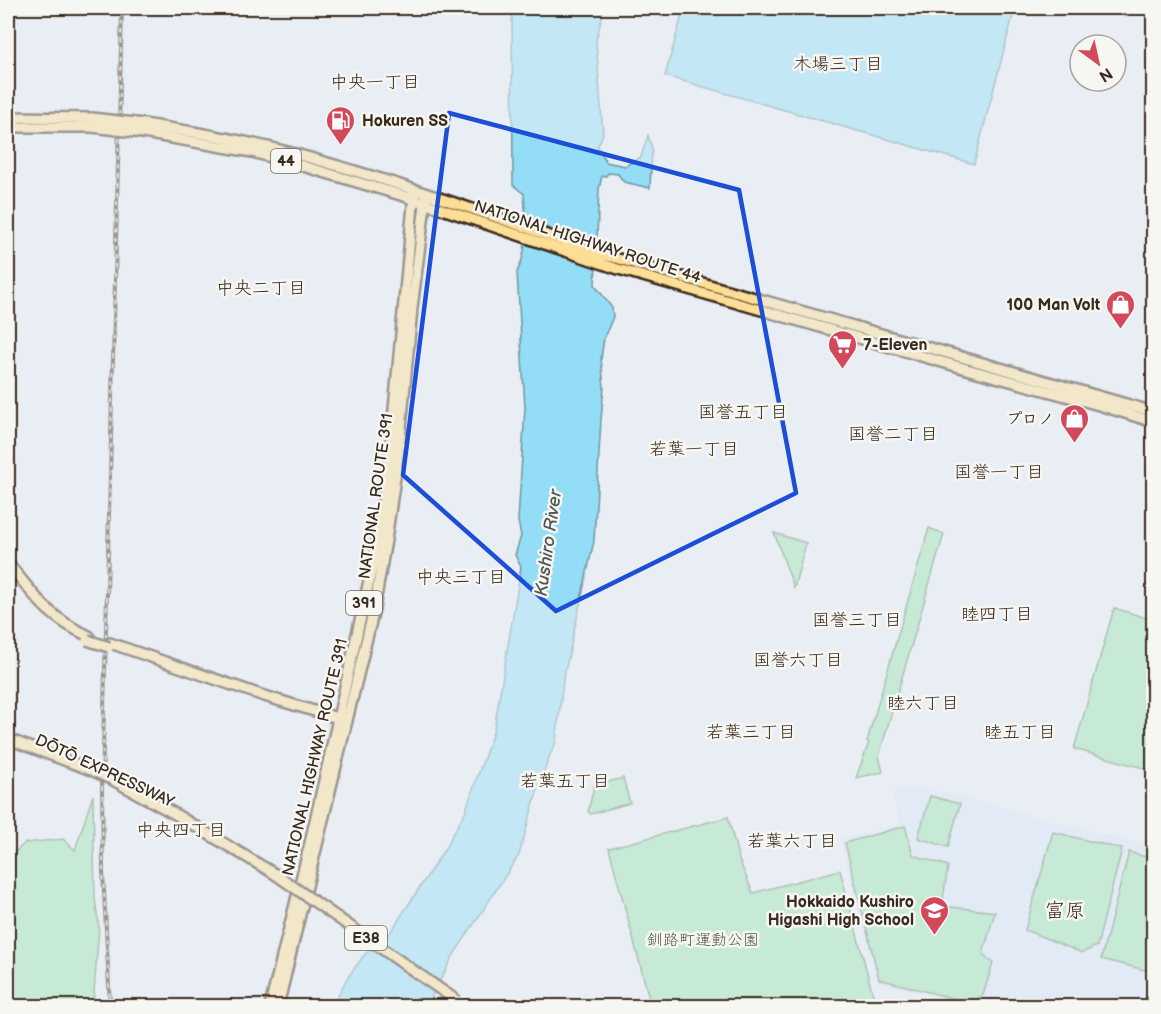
<svg xmlns="http://www.w3.org/2000/svg" width="1161" height="1014" viewBox="0 0 1161 1014" font-family="'Balsamiq Sans','Klee One',sans-serif">
  <style>
    .built { fill: #dae4f6 }
    .green { fill: #9be4b2; stroke: #6b8768; stroke-width: 1.5 }
    .water { fill: #94ddf6; stroke: #7095a0; stroke-width: 1.5 }
    .lines { fill: none; stroke-linecap: round; stroke-linejoin: round }
    .highway-casing { stroke: #3b2a1e; stroke-width: 14 }
    .highway { stroke: #fdde96; stroke-width: 9 }
    .rail-casing { stroke: #3b2a1e; stroke-width: 4 }
    .rail { stroke: #f6f6f2; stroke-width: 1.5; stroke-dasharray: 4.5; stroke-linecap: butt }
    .highway-bridge-casing { stroke: #3b2a1e; stroke-width: 14; stroke-linecap: butt }
    .highway-bridge { stroke: #fdde96; stroke-width: 9 }
    .marked { fill: none; stroke: #1d4ed8; stroke-width: 4.5; stroke-linejoin: round }
    .labels { text-anchor: middle; stroke-width: 5; stroke-linejoin: round; paint-order: stroke }
    .shield { fill: #f6f6f2; stroke: #73675e; stroke-width: 1.5 }
    .shield-label { font-size: 15px; font-weight: bold; fill: #3b2a1e }
    .poi-label { font-size: 16px; font-weight: bold; fill: #3b2a1e; stroke: #f6f6f2; text-anchor: end }
    .street-label { font-size: 16px; fill: #3b2a1e; stroke: #f6f6f2 }
    .park-label { font-size: 16px; fill: #535843; stroke: #f6f6f2 }
    .neighbourhood-label { font-size: 18px; fill: #3b2a1e; stroke: #f6f6f2 }
    .water-label { font-size: 18px; font-style: italic; fill: #515754; stroke: #f6f6f2 }
    .quarter-label { font-size: 20px; fill: #3b2a1e; stroke: #f6f6f2 }
  </style>
  <rect width="100%" height="100%" fill="#e9eef4"/>
  <filter id="ink" filterUnits="userSpaceOnUse"><feTurbulence type="fractalNoise" baseFrequency=".0167" numOctaves="2"/><feDisplacementMap in="SourceGraphic" scale="12" xChannelSelector="R" yChannelSelector="G"/><feConvolveMatrix kernelMatrix="1 2 1 2 8 2 1 2 1" color-interpolation-filters="sRGB"/></filter>
  <g filter="url(#ink)">
    <path class="built" d="M927 788 1153 847V1006H972L877 982 840 839 899 825 892 791Z"/>
    <path class="green" d="M929 528 944 534 879 756 883 772 856 778 869 742 867 741Z
      M774 533 806 543 794 588Z
      M1114 608 1153 620 1154 763 1151 770 1074 749Z
      M623 778 630 803 591 814 588 812 594 786Z
      M93 795 95 898 99 927 93 1006H8V858L25 843 63 839 75 850Z
      M930 796 960 804 948 847 918 838Z
      M728 817 739 860 753 893 840 870 876 1006H651L609 848Z
      M905 826 913 855 948 866 942 906 995 912 983 954 993 963 983 995 970 1003 879 979 845 843Z
      M1053 832 1122 849 1097 946 1082 953 1025 930Z
      M1129 852 1153 859V972L1101 959Z"/>
    <path class="water" d="M512 8H602L603 13 596 40 603 134 598 146 606 162 625 166 641 157 648 135 652 148 650 188 624 182 618 174 608 173 606 176H602L599 189 595 285 612 308 613 317 604 338 601 359 604 387 601 419 594 541 563 681 556 742 549 757 534 802 519 855 453 956 427 1006H333L346 980 364 955 390 933 444 850 465 812 494 729 521 567 515 555 521 536 518 521 525 408 517 272C529 249 526 220 524 194L513 185Z
      M684 8H1015L974 164 665 76Z"/>
    <g class="lines">
      <defs>
        <path id="highway" d="M8 117 92 118
          M144 124C194 132 243 140 292 153 396 181 499 218 601 254L1154 412
          M8 127H92
          M143 133 252 152 296 164 404 196 615 268 970 370 1099 405 1154 422
          M8 563C35 596 48 618 89 636
          M110 643 261 695 344 720
          M8 739 91 770
          M115 781 175 814 275 874
          M455 1005 457 1006
          M270 1006 310 843 375 554 390 452 414 194
          M278 1006 374 609 386 540 399 450 412 308 426 197"/>
      </defs>
      <use href="#highway" class="highway-casing"/>
      <use href="#highway" class="highway"/>
      <defs>
        <path id="rail" d="M110 1006 103 872 102 788 122 8"/>
      </defs>
      <use href="#rail" class="rail-casing"/>
      <use href="#rail" class="rail"/>
      <defs>
        <path id="highway-bridge" d="M92 118 144 124
          M92 127 143 133
          M87 640 109 647
          M91 770 115 781
          M275 874 457 1001"/>
      </defs>
      <use href="#highway-bridge" class="highway-bridge-casing"/>
      <use href="#highway-bridge" class="highway-bridge"/>
    </g>
  </g>
  <path d="M0 0H1161V1014H0ZM449 113 739 190 796 493 556 611 403 475Z" fill="#e9eef4" fill-opacity=".55" fill-rule="evenodd"/>
  <path class="marked" d="M449 113 739 190 796 493 556 611 403 475Z"/>
  <defs>
    <symbol id="fuel-pin" viewBox="-11 -11 22 30"><path d="M0 17L-7.5 6A9.5 9.5 0 1 1 7.5 6Z" fill="#d1495b" stroke="#f6f6f2"/><path d="M-5.5-6h7V0h2V4h1.3V-2.5L3-4.5l.8-.8L6-3V5H2.5V1h-1V6h-7ZM-4.2-4.7v3.2H.2V-4.7Z" fill="#fff"/></symbol>
    <symbol id="shop-pin" viewBox="-11 -11 22 30"><path d="M0 17L-7.5 6A9.5 9.5 0 1 1 7.5 6Z" fill="#d1495b" stroke="#f6f6f2"/><path d="M-5-2.5h2.3a2.7 3.5 0 0 1 5.4 0H5L5.5 6h-11ZM-1.5-2.5h3a1.5 2.3 0 0 0-3 0Z" fill="#fff"/></symbol>
    <symbol id="supermarket-pin" viewBox="-11 -11 22 30"><path d="M0 17L-7.5 6A9.5 9.5 0 1 1 7.5 6Z" fill="#d1495b" stroke="#f6f6f2"/><path d="M-6-5.5h2.5l.6 2H6L4.5 2H-2.5L-4.4-4H-6ZM-1.5 3.2a1.3 1.3 0 1 0 .1 0ZM3 3.2a1.3 1.3 0 1 0 .1 0Z" fill="#fff"/></symbol>
    <symbol id="school-pin" viewBox="-11 -11 22 30"><path d="M0 17L-7.5 6A9.5 9.5 0 1 1 7.5 6Z" fill="#d1495b" stroke="#f6f6f2"/><path d="M0-5L7-2L0 1L-7-2ZM-4 1L0 2.5L4 1V4Q0 6-4 4Z" fill="#fff"/></symbol>
  </defs>
  <g fill-rule="evenodd">
    <use href="#fuel-pin" x="324" y="104" width="33" height="45"/>
    <use href="#shop-pin" x="1104" y="288" width="33" height="45"/>
    <use href="#supermarket-pin" x="826" y="328" width="33" height="45"/>
    <use href="#shop-pin" x="1058" y="402" width="33" height="45"/>
    <use href="#school-pin" x="918" y="894" width="33" height="45"/>
  </g>
  <g class="labels">
    <g class="shield">
      <rect x="271" y="149" width="30" height="24" rx="4.5"/>
      <rect x="346" y="591" width="36" height="24" rx="4.5"/>
      <rect x="345" y="926" width="42" height="24" rx="4.5"/>
    </g>
    <g class="shield-label">
      <text x="286" y="166">44</text>
      <text x="364" y="608">391</text>
      <text x="366" y="943">E38</text>
    </g>
    <g class="poi-label">
      <text x="362" y="126" text-anchor="start">Hokuren SS</text>
      <text x="1100" y="310">100 Man Volt</text>
      <text x="863" y="350" text-anchor="start">7-Eleven</text>
      <text x="1054" y="424">プロノ</text>
      <text x="914" y="907">Hokkaido Kushiro<tspan x="914" dy="18">Higashi High School</tspan></text>
    </g>
    <g class="street-label">
      <text transform="translate(588 241) rotate(18)" y="6">NATIONAL HIGHWAY ROUTE 44</text>
      <text transform="translate(375 496) rotate(-82)" y="6">NATIONAL ROUTE 391</text>
      <text transform="translate(314 757) rotate(-77)" y="6">NATIONAL HIGHWAY ROUTE 391</text>
      <text transform="translate(105 770) rotate(25)" y="6">DŌTŌ EXPRESSWAY</text>
    </g>
    <g class="park-label">
      <text x="703" y="945">釧路町運動公園</text>
    </g>
    <g class="neighbourhood-label">
      <text x="838" y="70">木場三丁目</text>
      <text x="375" y="88">中央一丁目</text>
      <text x="261" y="294">中央二丁目</text>
      <text x="743" y="418">国誉五丁目</text>
      <text x="893" y="440">国誉二丁目</text>
      <text x="694" y="455">若葉一丁目</text>
      <text x="999" y="478">国誉一丁目</text>
      <text x="461" y="583">中央三丁目</text>
      <text x="997" y="620">睦四丁目</text>
      <text x="857" y="626">国誉三丁目</text>
      <text x="798" y="666">国誉六丁目</text>
      <text x="923" y="709">睦六丁目</text>
      <text x="751" y="738">若葉三丁目</text>
      <text x="1020" y="738">睦五丁目</text>
      <text x="565" y="787">若葉五丁目</text>
      <text x="181" y="836">中央四丁目</text>
      <text x="792" y="847">若葉六丁目</text>
    </g>
    <g class="water-label">
      <text transform="translate(548 543) rotate(-82)" y="6">Kushiro River</text>
    </g>
    <g class="quarter-label">
      <text x="1065" y="917">富原</text>
    </g>
  </g>
  <rect width="1161" height="1014" fill="none" stroke="#f6f6f2" stroke-width="30"/>
  <rect x="15" y="15" width="1131" height="984" fill="none" stroke="#3b2a1e" stroke-width="2" filter="url(#ink)"/>
  <g transform="translate(1098 63) rotate(147)"><circle r="28" fill="#f6f6f2" stroke="#aba49d" stroke-width="1.5"/>
  <path d="M0-4.5L10 22L0 15L-10 22Z" fill="#d1495b"/>
  <text y="-9" font-size="16" font-weight="bold" text-anchor="middle" fill="#3b2a1e">N</text>
  </g>
</svg>
